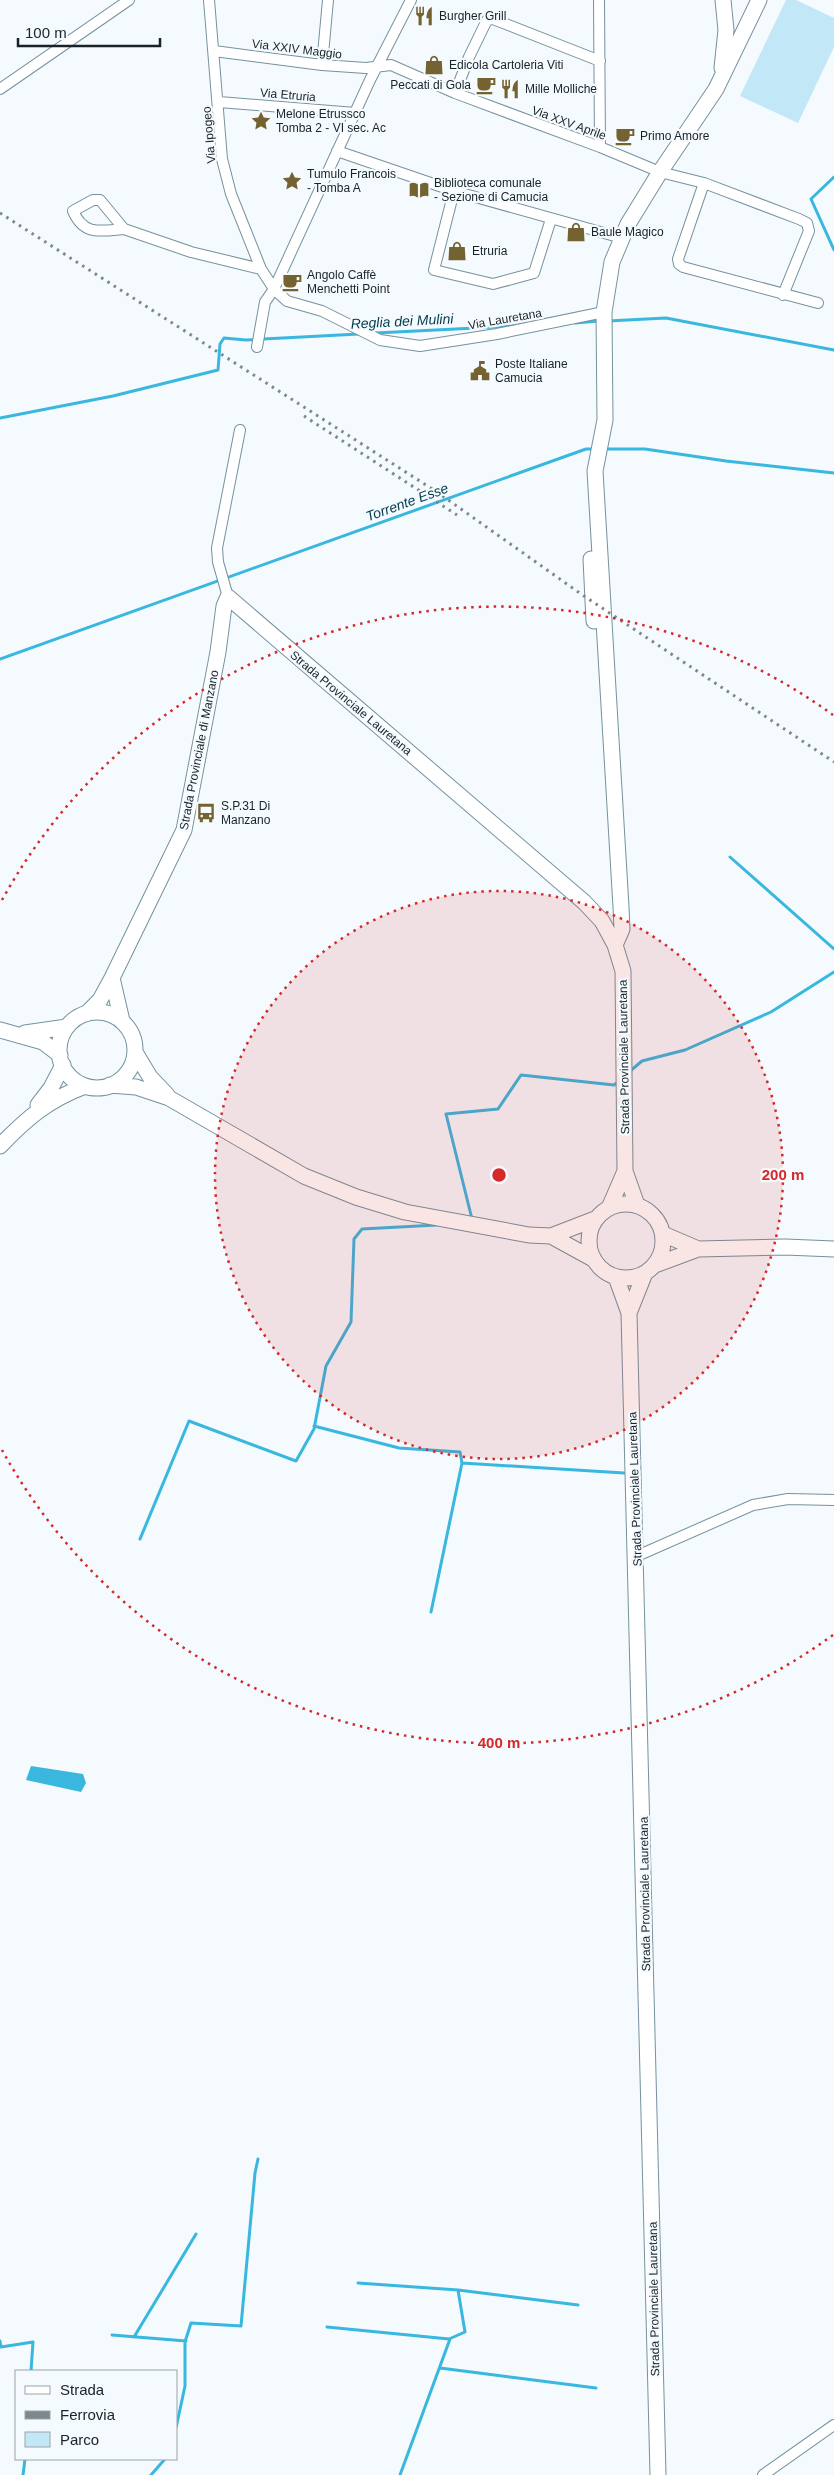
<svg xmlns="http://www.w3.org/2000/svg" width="834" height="2475" viewBox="0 0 834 2475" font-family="Arial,sans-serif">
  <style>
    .green { fill: #c2e7f6 }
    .water { fill: #39b7df }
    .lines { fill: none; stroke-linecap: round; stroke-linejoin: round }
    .stream { stroke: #39b7df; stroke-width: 3 }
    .street-casing { stroke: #75929d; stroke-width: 12 }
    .secondary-casing { stroke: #75929d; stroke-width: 17 }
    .street { stroke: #fff; stroke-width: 10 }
    .secondary { stroke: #fff; stroke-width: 15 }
    .rail { stroke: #7e878b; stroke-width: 3; stroke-dasharray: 2.5 5; stroke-linecap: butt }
    .ring { fill: none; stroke: #d62828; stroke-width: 2.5; stroke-dasharray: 2.5 5 }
    .labels { text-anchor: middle; stroke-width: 4.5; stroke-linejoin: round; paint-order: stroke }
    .poi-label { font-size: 12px; fill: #182328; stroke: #f4fafd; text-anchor: start }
    .street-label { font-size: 12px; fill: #182328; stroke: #f4fafd }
    .water-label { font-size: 14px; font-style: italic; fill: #033c4c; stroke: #f4fafd }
    .centre { fill: #d62828; stroke: #f4fafd; stroke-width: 2.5 }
    .ring-label { font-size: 15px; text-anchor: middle; font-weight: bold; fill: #d62828; stroke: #f4fafd; stroke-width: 4.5; stroke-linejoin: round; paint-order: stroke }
  </style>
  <rect width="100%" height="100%" fill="#f4fafd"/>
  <path class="green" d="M786 0H796L834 18V47L798 123 740 96Z"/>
  <path class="water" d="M31 1766 83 1774 86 1783 81 1792 26 1780Z"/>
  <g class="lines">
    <path class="stream" d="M834 177 811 199 834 250
      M608 321 666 318 834 350
      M575 323 599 321
      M376 333 514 326
      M0 418 113 396 218 370 220 344 224 338 246 340 359 334
      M604 449H645L726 461 834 473
      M0 659 586 449H595
      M730 857 834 949
      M629 1072 642 1061 685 1050 771 1012 834 972
      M472 1219 446 1114 498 1109 521 1075 614 1085 619 1081
      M314 1426 399 1448 460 1452 462 1463 431 1612
      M462 1463 624 1473
      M140 1539 189 1421 296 1461 314 1429 326 1366 351 1322 354 1239 362 1229 437 1225
      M358 2283 458 2290 578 2305
      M327 2327 449 2339 465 2332 458 2290
      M112 2335 186 2341
      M134 2337 196 2234
      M0 2341 1 2347 33 2342 31 2371
      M440 2368 596 2388
      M176 2428 185 2386V2342L191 2323 241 2326 255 2173 258 2159
      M23 2475 25 2459
      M151 2475 165 2459
      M400 2475 450 2339"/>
    <defs>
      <path id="street" d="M209 0 222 159 231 194 261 269 274 289 287 301 322 311 380 340 420 346 497 334 604 312
        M599 0 600 147
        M214 51 322 65 366 68 391 65 455 93 600 147 660 172 704 183 799 219 807 223 809 231 783 295
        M322 65 328 0
        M0 89 129 0
        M455 93 469 57 487 20 493 19 600 61
        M219 102 355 113
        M337 151 454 191 622 238
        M704 183 678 259 679 264 683 267 818 303
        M454 191 434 270 493 284 534 273 551 219
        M124 229C100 231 84 236 73 211L93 200H100L124 229 191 252 261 269
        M257 347 265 302 274 289 370 80 411 0
        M228 597 218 562 217 548 240 430
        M637 1556 753 1505 788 1499 834 1500
        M763 2475 834 2425"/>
      <path id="secondary" d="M722 68 726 30 723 0
        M591 559 594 621
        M615 945 622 929 621 907 595 471 605 420 604 312 612 262 628 224 660 172 716 89 759 0
        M112 978 122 1021
        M59 1050a38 38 0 1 1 76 0a38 38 0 1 1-76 0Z
        M86 1014 100 1000 112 978 184 830 218 652 224 606 228 597 584 902 602 921 615 945 623 971 625 1171 637 1205
        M0 1030 43 1042 60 1055
        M25 1033 67 1027
        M135 1052 150 1077 167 1095
        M110 1085 136 1087 169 1098 304 1176 356 1197 405 1212 529 1235 551 1236 593 1259
        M38 1105 51 1088 63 1065
        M0 1146C27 1118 48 1100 85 1086
        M589 1241a37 37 0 1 1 74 0a37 37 0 1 1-74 0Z
        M609 1208 625 1171
        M663 1234 698 1249
        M551 1236 595 1219
        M655 1265 698 1249 785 1247 834 1249
        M616 1277 629 1313 658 2475
        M629 1313 645 1273"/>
    </defs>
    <use href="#street" class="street-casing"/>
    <use href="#secondary" class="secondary-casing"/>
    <use href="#street" class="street"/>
    <use href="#secondary" class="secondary"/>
    <path class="rail" d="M0 213 437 492 581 594 834 762
      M304 416 457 515"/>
  </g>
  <circle cx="499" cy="1175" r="284" fill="#d62828" fill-opacity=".12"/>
  <g class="ring">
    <circle cx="499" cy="1175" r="284"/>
    <path d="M833 1635A568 568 0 0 1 2 1450M2 900A568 568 0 0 1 833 715"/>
  </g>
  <defs>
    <symbol id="restaurant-bare" viewBox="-9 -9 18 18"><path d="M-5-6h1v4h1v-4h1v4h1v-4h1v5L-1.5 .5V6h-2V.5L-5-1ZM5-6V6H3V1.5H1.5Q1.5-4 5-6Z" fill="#756231" stroke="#f4fafd" stroke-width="2.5" paint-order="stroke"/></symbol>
    <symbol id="shop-bare" viewBox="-9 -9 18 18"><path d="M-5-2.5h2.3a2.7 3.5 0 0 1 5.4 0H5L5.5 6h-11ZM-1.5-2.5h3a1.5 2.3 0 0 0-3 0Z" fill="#756231" stroke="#f4fafd" stroke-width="2.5" paint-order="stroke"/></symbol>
    <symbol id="cafe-bare" viewBox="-9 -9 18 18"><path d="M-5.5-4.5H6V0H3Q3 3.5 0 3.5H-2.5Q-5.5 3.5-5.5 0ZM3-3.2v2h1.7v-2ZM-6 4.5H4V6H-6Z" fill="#756231" stroke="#f4fafd" stroke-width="2.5" paint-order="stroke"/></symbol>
    <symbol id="sight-bare" viewBox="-9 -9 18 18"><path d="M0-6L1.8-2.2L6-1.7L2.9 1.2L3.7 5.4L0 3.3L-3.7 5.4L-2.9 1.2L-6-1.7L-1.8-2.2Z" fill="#756231" stroke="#f4fafd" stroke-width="2.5" paint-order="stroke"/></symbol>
    <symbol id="library-bare" viewBox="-9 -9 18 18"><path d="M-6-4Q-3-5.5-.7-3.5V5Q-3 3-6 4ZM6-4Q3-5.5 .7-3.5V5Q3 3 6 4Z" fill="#756231" stroke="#f4fafd" stroke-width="2.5" paint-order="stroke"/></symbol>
    <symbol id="civic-bare" viewBox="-9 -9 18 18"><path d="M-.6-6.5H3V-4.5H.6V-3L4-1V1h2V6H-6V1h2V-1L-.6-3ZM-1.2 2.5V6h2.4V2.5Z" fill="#756231" stroke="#f4fafd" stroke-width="2.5" paint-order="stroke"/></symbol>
    <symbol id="bus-bare" viewBox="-9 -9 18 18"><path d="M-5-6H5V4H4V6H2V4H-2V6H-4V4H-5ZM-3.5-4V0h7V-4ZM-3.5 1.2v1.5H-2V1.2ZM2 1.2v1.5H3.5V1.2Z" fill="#756231" stroke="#f4fafd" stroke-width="2.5" paint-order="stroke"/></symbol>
  </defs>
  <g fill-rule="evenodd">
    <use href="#restaurant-bare" x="410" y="2" width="28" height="28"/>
    <use href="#shop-bare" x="420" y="51" width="28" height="28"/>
    <use href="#cafe-bare" x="472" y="71" width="28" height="28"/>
    <use href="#restaurant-bare" x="496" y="75" width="28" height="28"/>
    <use href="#sight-bare" x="247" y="107" width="28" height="28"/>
    <use href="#cafe-bare" x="611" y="122" width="28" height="28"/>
    <use href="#sight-bare" x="278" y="167" width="28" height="28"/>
    <use href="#library-bare" x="405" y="176" width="28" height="28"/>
    <use href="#shop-bare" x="562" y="218" width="28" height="28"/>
    <use href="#shop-bare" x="443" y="237" width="28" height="28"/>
    <use href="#cafe-bare" x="278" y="268" width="28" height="28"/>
    <use href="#civic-bare" x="466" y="357" width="28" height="28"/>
    <use href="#bus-bare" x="192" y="799" width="28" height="28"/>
  </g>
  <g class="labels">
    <g class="poi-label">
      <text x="439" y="20">Burgher Grill</text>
      <text x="449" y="69">Edicola Cartoleria Viti</text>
      <text x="471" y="89" text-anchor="end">Peccati di Gola</text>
      <text x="525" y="93">Mille Molliche</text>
      <text x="276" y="118">Melone Etrussco<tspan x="276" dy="14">Tomba 2 - VI sec. Ac</tspan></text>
      <text x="640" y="140">Primo Amore</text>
      <text x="307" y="178">Tumulo Francois<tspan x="307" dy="14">- Tomba A</tspan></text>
      <text x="434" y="187">Biblioteca comunale<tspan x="434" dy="14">- Sezione di Camucia</tspan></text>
      <text x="591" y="236">Baule Magico</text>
      <text x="472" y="255">Etruria</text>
      <text x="307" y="279">Angolo Caffè<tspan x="307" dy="14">Menchetti Point</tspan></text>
      <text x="495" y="368">Poste Italiane<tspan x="495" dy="14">Camucia</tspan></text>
      <text x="221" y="810">S.P.31 Di<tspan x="221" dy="14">Manzano</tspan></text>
    </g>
    <g class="street-label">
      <text transform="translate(297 49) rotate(7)" y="4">Via XXIV Maggio</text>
      <text transform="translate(288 95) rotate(5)" y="4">Via Etruria</text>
      <text transform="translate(569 123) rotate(20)" y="4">Via XXV Aprile</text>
      <text transform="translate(209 135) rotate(-95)" y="4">Via Ipogeo</text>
      <text transform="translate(505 319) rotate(-10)" y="4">Via Lauretana</text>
      <text transform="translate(351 703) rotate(40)" y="4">Strada Provinciale Lauretana</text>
      <text transform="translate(199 750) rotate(-79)" y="4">Strada Provinciale di Manzano</text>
      <text transform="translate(624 1057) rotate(-91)" y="4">Strada Provinciale Lauretana</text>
      <text transform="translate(635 1489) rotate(-92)" y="4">Strada Provinciale Lauretana</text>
      <text transform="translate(645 1894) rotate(-91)" y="4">Strada Provinciale Lauretana</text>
      <text transform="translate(654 2299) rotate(-91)" y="4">Strada Provinciale Lauretana</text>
    </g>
    <g class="water-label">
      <text transform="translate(402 321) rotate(-3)" y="5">Reglia dei Mulini</text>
      <text transform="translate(407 502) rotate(-20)" y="5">Torrente Esse</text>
    </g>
  </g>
  <circle cx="499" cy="1175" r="8" class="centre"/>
  <g class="ring-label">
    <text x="783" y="1180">200 m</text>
    <text x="499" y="1748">400 m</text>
  </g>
  <rect x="15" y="2370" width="162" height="90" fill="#f4fafd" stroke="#9ca4a8"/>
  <rect x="25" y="2386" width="25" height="8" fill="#ffffff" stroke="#9ca4a8"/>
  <text x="60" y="2395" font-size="15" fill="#182328">Strada</text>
  <rect x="25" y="2411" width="25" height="8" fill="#7e878b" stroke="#9ca4a8"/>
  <text x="60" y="2420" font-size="15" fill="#182328">Ferrovia</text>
  <rect x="25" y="2432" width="25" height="15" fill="#c2e7f6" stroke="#9ca4a8"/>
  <text x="60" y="2445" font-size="15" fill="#182328">Parco</text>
  <path d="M18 38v8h142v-8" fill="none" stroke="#182328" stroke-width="2.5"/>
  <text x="25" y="38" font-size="15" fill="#182328" stroke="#f4fafd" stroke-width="4" paint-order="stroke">100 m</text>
</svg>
